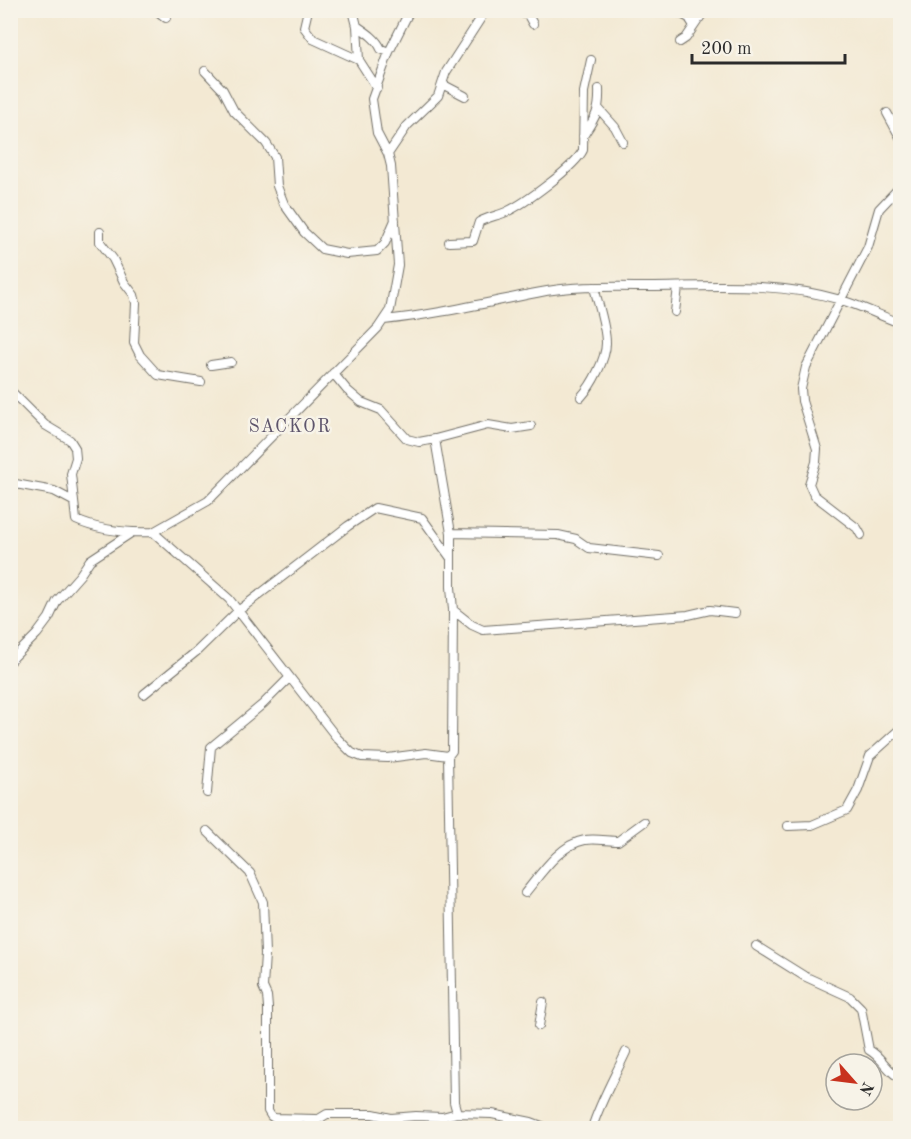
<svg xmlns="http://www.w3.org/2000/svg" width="911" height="1139" viewBox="0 0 911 1139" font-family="'Old Standard TT',serif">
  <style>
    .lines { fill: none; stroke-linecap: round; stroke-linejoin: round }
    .minor-casing { stroke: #716e66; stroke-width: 10 }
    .minor { stroke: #fff; stroke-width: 8 }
    .labels { text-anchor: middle; stroke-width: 5; stroke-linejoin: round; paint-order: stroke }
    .neighbourhood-label { font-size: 18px; letter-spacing: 1.5px; fill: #5e556c; stroke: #f7f3e8 }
  </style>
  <rect width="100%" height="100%" fill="#f7f3e8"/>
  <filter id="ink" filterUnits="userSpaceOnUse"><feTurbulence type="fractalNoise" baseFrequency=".0167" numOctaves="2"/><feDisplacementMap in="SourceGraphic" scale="12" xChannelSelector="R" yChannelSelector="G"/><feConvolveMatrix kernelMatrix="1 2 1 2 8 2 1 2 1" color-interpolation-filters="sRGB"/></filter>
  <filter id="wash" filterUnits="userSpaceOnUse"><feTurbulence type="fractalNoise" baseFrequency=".008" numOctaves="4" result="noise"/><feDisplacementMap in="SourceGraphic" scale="24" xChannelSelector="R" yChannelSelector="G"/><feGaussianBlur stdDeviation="1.35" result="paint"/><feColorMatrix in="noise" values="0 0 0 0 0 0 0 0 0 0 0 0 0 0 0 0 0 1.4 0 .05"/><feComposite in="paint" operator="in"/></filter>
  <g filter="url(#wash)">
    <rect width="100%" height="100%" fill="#f3e9d3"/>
  </g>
  <g filter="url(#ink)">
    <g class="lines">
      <defs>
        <path id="minor" d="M156 10 166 18
          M308 10 304 27 313 39 359 60 377 88
          M353 10 357 26 359 60
          M513 10 528 15 533 24
          M674 10 689 18 694 26
          M357 26C366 32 377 39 381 49L389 52
          M680 42 686 38 705 10
          M205 71 223 90 234 111 266 143 275 157 277 186 284 204 304 232 322 249 347 254 377 251 385 243 395 220
          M442 84 465 96
          M599 109 615 127 623 142
          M887 113 900 137
          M583 136C595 118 600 112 599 89
          M388 154 407 126 438 96 446 72 486 10
          M100 232V242L113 259 124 282 134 295 136 303 134 343 140 355 158 375 201 382
          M449 242 473 241 479 222C488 217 497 216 506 212 524 204 576 166 583 150L584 92 591 60
          M675 312 678 287
          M384 320C435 315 485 303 536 293 575 285 615 287 655 287 717 286 781 282 841 300 861 306 881 316 900 323
          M211 365 231 362
          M333 373 347 390 361 402 381 410 407 439 419 442 435 439 451 533V587L453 610 452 751 448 756
          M10 390 45 425 70 440 75 448 76 458 71 474 76 520C100 531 126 533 153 532L229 599 337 738 352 753 362 757 388 758 426 753 448 756 454 1102 457 1113
          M581 397C592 385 606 359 606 343 606 326 598 304 594 287
          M435 439 488 425 512 429 531 426
          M10 483 54 491 73 501
          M153 532 208 501 378 328 390 310 398 265 391 166 388 154 377 133 372 99 389 52 410 10
          M451 533 558 535 576 539 589 548 659 556
          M861 535 857 528 814 495 809 484 816 462 817 449 802 401 801 389 806 367 868 247 879 209 897 190 900 191
          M453 610 472 625 483 630 688 615 710 610 735 613
          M10 661 37 634 49 618 57 601 80 575 90 560 131 533
          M144 694 197 651 238 611 348 526 375 508 422 518 450 557
          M207 793 211 747 263 704 289 678
          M788 826 812 825 847 810 858 790 870 756 900 729
          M207 831 250 873 263 902 265 954 263 987 267 996 268 1008V1111L271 1116 274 1118 316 1119
          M525 893C540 875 560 844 585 840 595 838 608 841 618 841L644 822
          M756 946 804 976 850 997 861 1008 869 1050C882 1057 887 1071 900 1078
          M539 1026 543 1002
          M304 1128 327 1114H373L391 1118 416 1116 442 1117 457 1113 492 1114 531 1122 547 1128
          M592 1128C600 1102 614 1078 626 1052"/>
      </defs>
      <use href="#minor" class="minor-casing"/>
      <use href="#minor" class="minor"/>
    </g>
  </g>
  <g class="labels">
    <g class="neighbourhood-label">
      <text x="290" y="432">SACKOR</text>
    </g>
  </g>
  <rect width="911" height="1139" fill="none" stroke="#f7f3e8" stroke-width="36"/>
  <g transform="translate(854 1082) rotate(118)"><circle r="28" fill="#f7f3e8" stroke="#a5a39c" stroke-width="1.5"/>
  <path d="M0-4.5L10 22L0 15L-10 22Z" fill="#c8321e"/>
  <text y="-9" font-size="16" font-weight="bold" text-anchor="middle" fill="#2b2b2b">N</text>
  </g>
  <path d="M692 54v9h153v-9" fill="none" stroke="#2b2b2b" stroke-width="3"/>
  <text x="701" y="54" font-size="18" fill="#2b2b2b" stroke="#f7f3e8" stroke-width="4.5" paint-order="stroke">200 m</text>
</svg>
